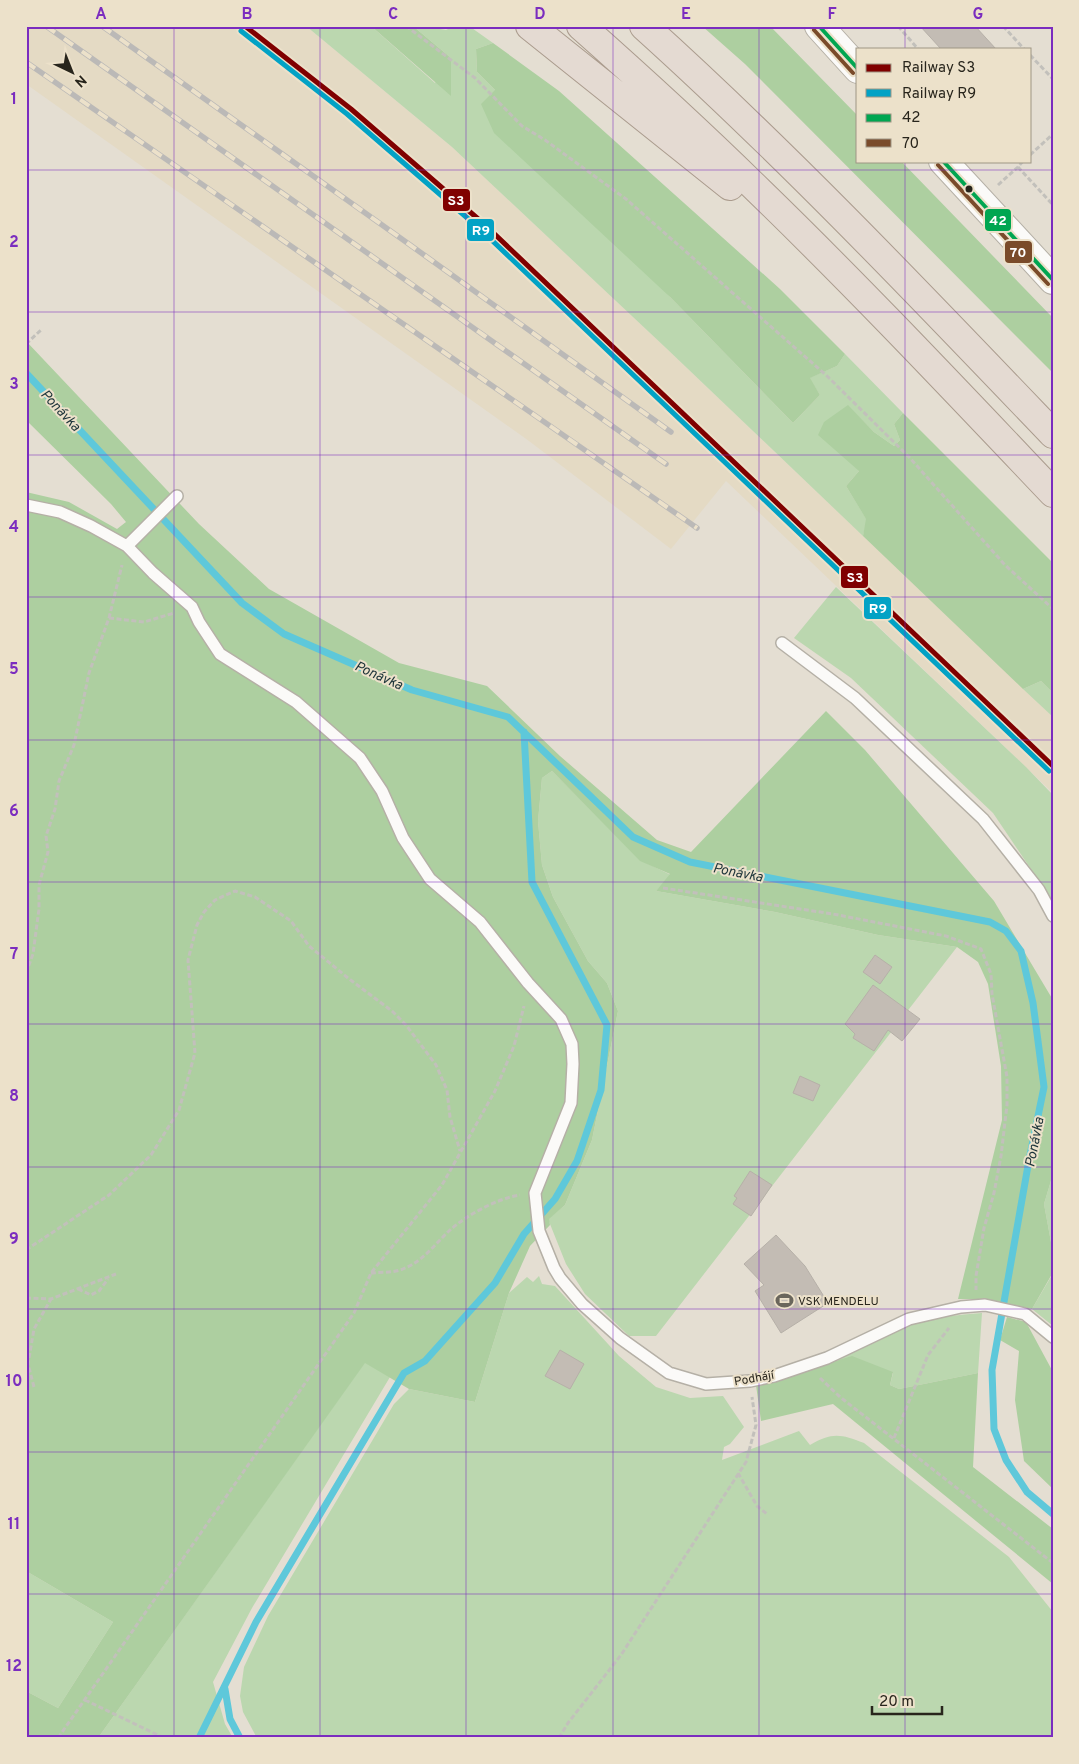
<svg xmlns="http://www.w3.org/2000/svg" width="1079" height="1764" viewBox="0 0 1079 1764" font-family="Overpass,sans-serif">
  <style>
    .built { fill: #e4dac4 }
    .green { fill: #bbd7af }
    .forest { fill: #adcfa0 }
    .lines { fill: none; stroke-linecap: round; stroke-linejoin: round }
    .stream { stroke: #5ec8da; stroke-width: 7 }
    .building { fill: #c3bcb4; stroke: #b6b0a8 }
    .service-casing { stroke: #b5b0a6; stroke-width: 14 }
    .tertiary-casing { stroke: #b5b0a6; stroke-width: 30 }
    .trunk-casing { stroke: #aa9b8d; stroke-width: 30 }
    .path { stroke: #c2c0bb; stroke-width: 3; stroke-dasharray: 5 2.5; stroke-linecap: butt }
    .service { stroke: #fbfaf8; stroke-width: 11 }
    .tertiary { stroke: #fbfaf8; stroke-width: 28 }
    .trunk { stroke: #e4dad2; stroke-width: 28 }
    .rail-casing { stroke: #bbb9b7; stroke-width: 5.5 }
    .rail { stroke: #ece1ca; stroke-width: 4; stroke-dasharray: 11; stroke-linecap: butt }
    .bus-1-casing { stroke: #ece1ca; stroke-width: 8 }
    .bus-2-casing { stroke: #ece1ca; stroke-width: 8 }
    .bus-1 { stroke: #00a651; stroke-width: 4 }
    .bus-2 { stroke: #7a4b2a; stroke-width: 4 }
    .rail-1-casing { stroke: #ece1ca; stroke-width: 9 }
    .rail-2-casing { stroke: #ece1ca; stroke-width: 9 }
    .rail-1 { stroke: #800000; stroke-width: 5 }
    .rail-2 { stroke: #02a2c5; stroke-width: 5 }
    .grid { fill: none; stroke: #7b2cbf; stroke-width: 1; stroke-opacity: 0.55 }
    .bus-dot { fill: #28251c; stroke: #ece1ca; stroke-width: 2 }
    .labels { text-anchor: middle; stroke-width: 4; stroke-linejoin: round; paint-order: stroke }
    .poi-label { font-size: 12px; fill: #28251c; stroke: #ece1ca; text-anchor: start }
    .street-label { font-size: 12px; fill: #28251c; stroke: #ece1ca }
    .water-label { font-size: 14px; font-style: italic; fill: #1c3339; stroke: #ece1ca }
    .line-badge { stroke: #ece1ca; stroke-width: 2 }
    .badge-label { font-size: 14px; text-anchor: middle; font-weight: bold; fill: #fff }
    .neatline { fill: none; stroke: #7b2cbf; stroke-width: 2 }
    .grid-label { font-size: 16px; text-anchor: middle; font-weight: bold; fill: #7b2cbf }
  </style>
  <rect width="100%" height="100%" fill="#e4ded2"/>
  <path class="built" d="M26 26H306L452 147 666 348 1053 717V793L726 481 671 549 529 441 26 84Z"/>
  <path class="green" d="M306 26H371L435 83 451 58 413 26H424L446 30 454 26H469L493 43 476 49 477 72 495 90 670 297 793 423 820 395 809 378 837 366 845 354 903 413 894 424 900 440 894 446 874 432 848 406 859 471 846 486 867 520 863 536 666 348 452 147Z
    M836 587 1026 767 1053 795V902L993 813 851 678 794 638Z
    M1041 681 1053 693V717L1023 689Z
    M552 771 640 860 671 875 656 891 775 912 878 935 957 947 656 1336H629L585 1294 566 1264 548 1219 565 1205 592 1140 618 1011 607 983 588 961 553 897 542 865 538 821 542 778Z
    M1053 1174V1253L1044 1204Z
    M1053 1270V1326L1032 1309 1052 1275Z
    M539 1276 542 1284 555 1286 619 1356 656 1387 690 1398 723 1396 744 1427 730 1444 724 1447 722 1460 799 1431 810 1445C832 1432 841 1434 864 1443L1009 1557 1053 1612V1738H257L243 1712 240 1696 244 1667 268 1616 394 1404 409 1389 475 1402 509 1293 527 1277 533 1282Z
    M982 1313 978 1373 899 1389 890 1385 893 1373 838 1360C860 1348 888 1330 912 1324 935 1317 958 1315 982 1313Z
    M365 1362 390 1377 252 1608 213 1682 225 1724 233 1738H98Z
    M26 1571 113 1622 58 1708 26 1691Z"/>
  <path class="forest" d="M371 26H413L451 58V96Z
    M702 26H770L858 116V161H901L1053 318V373L745 64Z
    M493 43 559 91 780 289 845 354 837 366 810 378 820 395 793 423 670 297 494 133 481 104 495 90 477 72 476 49Z
    M26 341 199 524 269 589 399 663 487 686 560 756 657 840 691 852 826 711 865 750 994 901 1053 1000V1174L1044 1204 1053 1253V1270L1052 1274 1032 1309 986 1299H958L1002 1120 1001 1066 988 984 978 962 957 947 878 935 775 912 656 891 670 874 640 861 552 771 542 778 538 821 542 865 553 897 588 961 607 983 618 1011 592 1140 565 1205 549 1219 550 1225 530 1246 509 1293 475 1402 409 1389 365 1363 98 1738H26V1691L58 1708 113 1622 26 1571V492L69 502 117 529 126 522 111 504 26 420Z
    M848 405 874 432 894 446 900 440 894 424 903 413 1053 563V693L1041 681 1023 689 863 536 866 519 846 486 859 471 818 435 824 422Z
    M1007 1317 1026 1322 1053 1372V1489L1024 1461 1015 1400 1019 1351 1000 1340Z
    M852 1356 893 1372 890 1385 899 1389 978 1373 973 1467 1053 1529V1584L833 1404 761 1421 756 1385Z"/>
  <g class="lines">
    <path class="stream" d="M26 373 242 603 284 634 412 690 508 717 633 837 690 862 990 922 1006 931 1021 951 1033 1003 1044 1087 1029 1160 992 1370 994 1429 1006 1460 1027 1492 1053 1514
      M225 1689 230 1719 240 1738
      M199 1738 256 1622 404 1373 425 1361 495 1283 524 1234 555 1199 577 1161 601 1090 607 1025 532 882 524 732"/>
  </g>
  <path class="building" d="M920 26H975L996 49H941Z
    M875 955 892 967 880 984 863 972Z
    M873 985 920 1019 902 1041 888 1030 874 1051 853 1038 855 1034 845 1024Z
    M800 1076 820 1085 813 1101 793 1093Z
    M750 1171 772 1185 751 1216 733 1204 737 1198 734 1196Z
    M776 1235 805 1266 828 1303 781 1333 755 1291 764 1285 744 1264Z
    M560 1350 584 1364 570 1389 545 1376Z"/>
  <g class="lines">
    <defs>
      <path id="service" d="M26 505 60 512 91 526 127 546 153 573 192 607 199 622 220 654 296 702 360 758 382 791 403 838 430 879 480 922 528 983 561 1019 572 1044 573 1064 571 1103 535 1193 539 1231 554 1268 560 1278 582 1304 620 1338 669 1373 706 1384 750 1381 774 1376 827 1358 909 1319 961 1307 985 1305 1025 1314 1053 1337
        M127 546 177 496
        M782 643 855 698 983 819 1039 890 1053 916"/>
      <path id="tertiary" d="M819 26 858 69
        M943 161 1053 280"/>
      <path id="trunk" d="M530 26 730 186
        M581 26C642 80 702 135 759 191 860 289 956 391 1053 493
        M644 26C787 155 920 295 1053 434"/>
    </defs>
    <use href="#service" class="service-casing"/>
    <use href="#tertiary" class="tertiary-casing"/>
    <use href="#trunk" class="trunk-casing"/>
    <path class="path" d="M406 26 475 78 522 126 545 140 626 199 827 376 909 457 1005 565 1053 609
      M898 26 918 49
      M1003 26 1024 49
      M1030 55 1053 79
      M1030 155 1053 134
      M1023 161 1018 167 1053 205
      M998 185 1018 167
      M26 344 41 330
      M109 618 144 622 174 613
      M663 888 833 914 946 936 981 949 991 974 992 994 1007 1077V1105L1001 1156 994 1193 984 1228 976 1276V1290
      M26 973 33 954 39 909V885L48 852 46 836 55 809 59 781 74 745 89 673 109 618 122 565
      M26 1250 109 1195 151 1155 179 1110 195 1053 188 960 197 925 204 912 215 900 235 891 255 897 291 921 309 946 348 978 392 1011 406 1025 436 1065 447 1090 450 1117 460 1151
      M371 1273C382 1272 395 1273 405 1268 423 1261 435 1244 449 1231 465 1216 498 1198 520 1195
      M78 1289 91 1295 99 1291 108 1279
      M26 1298 51 1299 116 1274
      M820 1378 840 1397 1053 1563
      M34 1387 28 1364 34 1329 51 1299
      M894 1438 928 1355 949 1328
      M738 1473 757 1506 767 1514
      M85 1700 164 1738
      M58 1738 354 1313 371 1273 442 1185 495 1091 514 1046 524 1006
      M559 1738 568 1723 621 1655 746 1462 756 1425 752 1397"/>
    <use href="#service" class="service"/>
    <use href="#tertiary" class="tertiary"/>
    <use href="#trunk" class="trunk"/>
    <defs>
      <path id="rail" d="M46 26 666 464
        M102 26 399 237 671 432
        M26 62 697 528"/>
    </defs>
    <use href="#rail" class="rail-casing"/>
    <use href="#rail" class="rail"/>
    <defs>
      <path id="bus-1" d="M819 26 858 69
        M943 161 1053 280"/>
      <path id="bus-2" d="M814 30 853 73
        M938 165 1048 284"/>
    </defs>
    <use href="#bus-1" class="bus-1-casing"/>
    <use href="#bus-2" class="bus-2-casing"/>
    <use href="#bus-1" class="bus-1"/>
    <use href="#bus-2" class="bus-2"/>
    <defs>
      <path id="rail-1" d="M245 26 351 109 484 224 1053 766"/>
      <path id="rail-2" d="M241 31 347 114 480 229 1049 771"/>
    </defs>
    <use href="#rail-1" class="rail-1-casing"/>
    <use href="#rail-2" class="rail-2-casing"/>
    <use href="#rail-1" class="rail-1"/>
    <use href="#rail-2" class="rail-2"/>
  </g>
  <path class="grid" d="M174 26V1738M320 26V1738M466 26V1738M613 26V1738M759 26V1738M905 26V49M905 161V1738M26 170H1053M26 312H1053M26 455H1053M26 597H1053M26 740H1053M26 882H1053M26 1024H1053M26 1167H1053M26 1309H1053M26 1452H1053M26 1594H1053"/>
  <defs>
    <symbol id="stadium-bare" viewBox="-9 -9 18 18"><path d="M0-5a6.5 5 0 1 0 0 10a6.5 5 0 1 0 0-10ZM-3.5-1.8h7v3.6h-7Z" fill="#6a665c" stroke="#ece1ca" stroke-width="2.5" paint-order="stroke"/></symbol>
  </defs>
  <g fill-rule="evenodd">
    <use href="#stadium-bare" x="772" y="1288" width="25" height="25"/>
  </g>
  <circle class="bus-dot" cx="969" cy="189" r="4.5"/>
  <g class="labels">
    <g class="poi-label">
      <text x="798" y="1305">VSK MENDELU</text>
    </g>
    <g class="street-label">
      <text transform="translate(754 1378) rotate(-10)" y="4">Podhájí</text>
    </g>
    <g class="water-label">
      <text transform="translate(61 410) rotate(47)" y="5">Ponávka</text>
      <text transform="translate(379 675) rotate(24)" y="5">Ponávka</text>
      <text transform="translate(738 872) rotate(11)" y="5">Ponávka</text>
      <text transform="translate(1034 1142) rotate(-79)" y="5">Ponávka</text>
    </g>
  </g>
  <g class="line-badge">
    <rect x="442" y="188" width="29" height="24" rx="5" fill="#800000"/>
    <rect x="984" y="208" width="28" height="24" rx="5" fill="#00a651"/>
    <rect x="466" y="218" width="29" height="24" rx="5" fill="#02a2c5"/>
    <rect x="1004" y="240" width="29" height="24" rx="5" fill="#7a4b2a"/>
    <rect x="840" y="565" width="29" height="24" rx="5" fill="#800000"/>
    <rect x="863" y="596" width="29" height="24" rx="5" fill="#02a2c5"/>
  </g>
  <g class="badge-label">
    <text x="456" y="205">S3</text>
    <text x="998" y="225">42</text>
    <text x="481" y="235">R9</text>
    <text x="1018" y="257">70</text>
    <text x="855" y="582">S3</text>
    <text x="878" y="613">R9</text>
  </g>
  <rect width="1079" height="1764" fill="none" stroke="#ece1ca" stroke-width="55"/>
  <rect x="856" y="48" width="175" height="115" fill="#ece1ca" stroke="#9e9684"/>
  <rect x="866" y="64" width="25" height="8" fill="#800000" stroke="#9e9684"/>
  <text x="902" y="72" font-size="15" fill="#28251c">Railway S3</text>
  <rect x="866" y="89" width="25" height="8" fill="#02a2c5" stroke="#9e9684"/>
  <text x="902" y="98" font-size="15" fill="#28251c">Railway R9</text>
  <rect x="866" y="114" width="25" height="8" fill="#00a651" stroke="#9e9684"/>
  <text x="902" y="122" font-size="15" fill="#28251c">42</text>
  <rect x="866" y="139" width="25" height="8" fill="#7a4b2a" stroke="#9e9684"/>
  <text x="902" y="148" font-size="15" fill="#28251c">70</text>
  <g transform="translate(72 72) rotate(137)" stroke="#ece1ca" stroke-width="4" paint-order="stroke">
  <path d="M0-4L9 19L0 12L-9 19Z" fill="#28251c"/>
  <text y="-8" font-size="14" font-weight="bold" text-anchor="middle" fill="#28251c">N</text>
  </g>
  <path d="M872 1706v8h70v-8" fill="none" stroke="#28251c" stroke-width="2.5"/>
  <text x="879" y="1706" font-size="15" fill="#28251c" stroke="#ece1ca" stroke-width="4" paint-order="stroke">20 m</text>
  <rect x="28" y="28" width="1024" height="1708" class="neatline"/>
  <g class="grid-label">
    <text x="101" y="19">A</text>
    <text x="247" y="19">B</text>
    <text x="393" y="19">C</text>
    <text x="540" y="19">D</text>
    <text x="686" y="19">E</text>
    <text x="832" y="19">F</text>
    <text x="978" y="19">G</text>
    <text x="14" y="104">1</text>
    <text x="14" y="247">2</text>
    <text x="14" y="389">3</text>
    <text x="14" y="532">4</text>
    <text x="14" y="674">5</text>
    <text x="14" y="816">6</text>
    <text x="14" y="959">7</text>
    <text x="14" y="1101">8</text>
    <text x="14" y="1244">9</text>
    <text x="14" y="1386">10</text>
    <text x="14" y="1529">11</text>
    <text x="14" y="1671">12</text>
  </g>
</svg>
